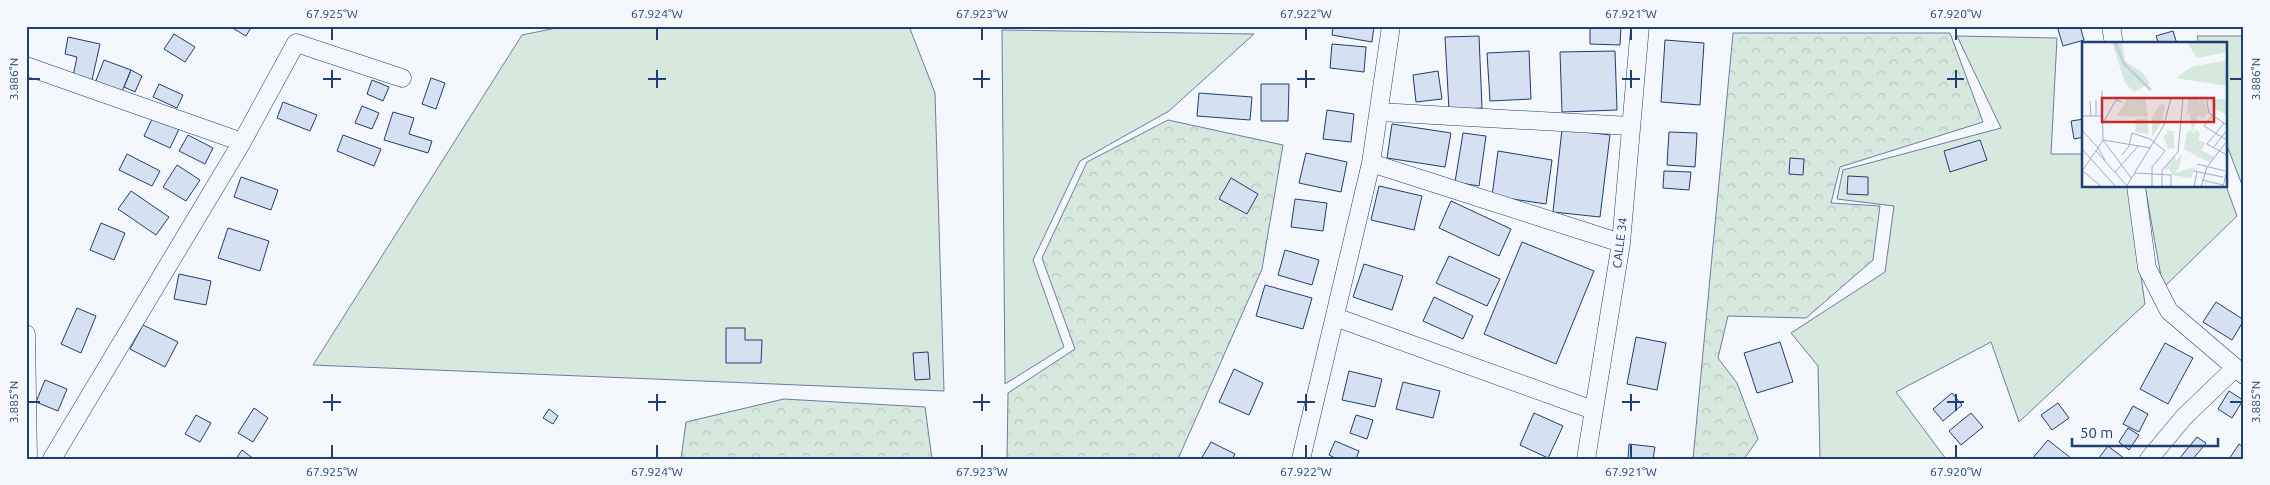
<svg xmlns="http://www.w3.org/2000/svg" width="2270" height="485" viewBox="0 0 2270 485" font-family="Ubuntu,sans-serif">
  <style>
    .grass { fill: #d7e8df; stroke: #687fa3 }
    .forest { fill: url(#forest-crowns); stroke: #687fa3 }
    .building { fill: #d5e0f0; stroke: #1d3f73 }
    .lines { fill: none; stroke-linecap: round; stroke-linejoin: round }
    .minor-casing { stroke: #1d3f73; stroke-width: 19 }
    .minor { stroke: #f4f7fb; stroke-width: 18 }
    .ticks { fill: none; stroke: #1d3f73; stroke-width: 2 }
    .labels { text-anchor: middle; stroke-width: 4; stroke-linejoin: round; paint-order: stroke }
    .street-label { font-size: 12px; fill: #1d3f73; stroke: #f4f7fb }
    .inset-river { fill: none; stroke: #bed0e5; stroke-width: 2.5 }
    .inset-road { fill: none; stroke: #9eadc5; stroke-width: 1 }
    .view { fill: #c62828; fill-opacity: 0.15; stroke: #c62828; stroke-width: 2.5 }
    .inset-edge { fill: none; stroke: #1d3f73; stroke-width: 2.5 }
    .neatline { fill: none; stroke: #1d3f73; stroke-width: 2 }
    .ticks-label { font-size: 12px; text-anchor: middle; fill: #1d3f73 }
  </style>
  <defs>
    <pattern id="forest-crowns" width="20" height="18" patternUnits="userSpaceOnUse" patternTransform="scale(1.25)"><rect width="20" height="18" fill="#d7e8df"/><path d="M2 6a3 3 0 1 1 6 0M12 15a3 3 0 1 1 6 0" fill="none" stroke="#b8c8c3"/></pattern>
  </defs>
  <rect width="100%" height="100%" fill="#f4f7fb"/>
  <path class="grass" d="M566 26H909L935 93 944 391 313 365 522 35Z
    M1002 30 1254 34 1169 111 1080 161 1033 260 1064 347 1005 384Z
    M1957 36 2057 38 2051 154H2084V186H2128L2145 304 2019 422 1991 342 1896 392 1946 459H1820L1818 366 1791 333 1885 272 1894 206 1837 199 1843 170 2001 128Z
    M2197 36H2244V190L2226 143V44H2199Z
    M2145 186H2226L2237 216 2163 288Z"/>
  <path class="forest" d="M1733 33H1950L1983 122 1840 167 1831 203 1880 206 1873 260 1806 318 1728 316 1718 358 1737 383 1758 439 1744 459H1693Z
    M1168 120 1283 145 1262 269 1178 459H1007L1008 393 1075 349 1042 258 1087 162Z
    M784 399 925 407 932 459H681L686 422Z"/>
  <path class="building" d="M229 26H252L246 36Z
    M1333 26H1374L1372 42 1332 35Z
    M1590 26H1621L1620 45 1590 44Z
    M2057 26H2080L2084 40 2063 46Z
    M2173 31 2177 44H2159L2156 36Z
    M174 34 195 47 185 62 164 49Z
    M1479 36 1482 108 1449 110 1445 37Z
    M68 37 100 44 92 80 73 76 77 57 65 54Z
    M1665 40 1704 43 1700 105 1661 102Z
    M1332 44 1366 47 1364 72 1330 68Z
    M1529 51 1531 99 1490 101 1487 53Z
    M1615 51 1617 110 1562 112 1560 52Z
    M104 60 131 70 121 94 95 83Z
    M131 70 142 76 135 92 124 87Z
    M1438 71 1442 99 1416 102 1413 75Z
    M431 78 445 83 436 109 422 104Z
    M372 80 389 87 383 101 367 94Z
    M159 84 183 95 177 108 153 97Z
    M1261 84H1289L1288 121H1261Z
    M1199 93 1252 97 1250 120 1197 116Z
    M283 102 317 115 310 131 277 118Z
    M362 106 379 113 372 129 355 123Z
    M1327 110 1354 114 1351 142 1323 139Z
    M393 112 414 118 409 134 432 141 428 153 384 140Z
    M153 117 179 129 170 148 144 136Z
    M2084 119V137L2074 139 2071 121Z
    M1392 124 1451 133 1445 167 1387 158Z
    M1562 129 1610 135 1600 217 1553 212Z
    M1669 132 1697 133 1695 167 1667 165Z
    M1463 133 1486 136 1479 186 1455 182Z
    M188 135 213 148 205 164 179 151Z
    M343 135 381 149 374 166 337 151Z
    M1980 140 1987 160 1950 172 1944 151Z
    M1498 151 1552 160 1546 204 1492 196Z
    M1306 153 1347 162 1341 192 1299 183Z
    M127 154 160 171 152 186 119 170Z
    M1790 158 1804 159 1803 175 1789 174Z
    M177 165 200 180 186 201 163 187Z
    M1664 171 1691 172 1689 190 1663 188Z
    M1848 176 1868 177V195L1847 194Z
    M241 177 278 190 271 210 234 197Z
    M1231 178 1258 194 1247 214 1219 199Z
    M1379 186 1422 196 1414 230 1371 220Z
    M131 191 169 217 156 235 118 209Z
    M1295 199 1327 203 1323 231 1291 227Z
    M1451 201 1511 229 1499 256 1439 228Z
    M101 223 125 233 114 260 90 250Z
    M228 228 269 241 260 271 218 258Z
    M1522 242 1594 271 1556 364 1484 334Z
    M1285 250 1319 260 1312 285 1278 275Z
    M1449 256 1500 279 1487 306 1436 283Z
    M1364 264 1403 276 1392 310 1353 297Z
    M179 274 211 281 206 305 174 299Z
    M1265 285 1312 298 1303 329 1256 316Z
    M1434 297 1473 316 1463 339 1423 321Z
    M2216 302 2244 320 2232 340 2203 322Z
    M77 308 96 316 81 353 61 344Z
    M143 325 178 342 165 367 130 349Z
    M726 328H745V340H762L761 363H726Z
    M1636 337 1666 343 1657 390 1627 384Z
    M1780 342 1793 382 1757 393 1744 353Z
    M2165 343 2193 358 2168 404 2140 389Z
    M928 352 930 379 915 380 913 353Z
    M1234 369 1263 383 1249 415 1219 402Z
    M1349 371 1382 379 1375 407 1342 400Z
    M45 380 67 389 58 411 36 402Z
    M1403 382 1440 391 1433 418 1396 409Z
    M2229 391 2243 400 2232 418 2218 409Z
    M1952 393 1962 405 1943 421 1933 409Z
    M2058 403 2069 418 2052 430 2041 415Z
    M2133 406 2148 414 2139 432 2123 424Z
    M254 408 268 418 253 442 238 433Z
    M549 409 558 416 553 424 543 418Z
    M1534 413 1563 426 1548 458 1520 445Z
    M1971 413 1983 427 1961 445 1949 431Z
    M196 415 211 423 200 442 185 434Z
    M1356 415 1373 420 1367 439 1350 433Z
    M2128 428 2139 435 2129 450 2119 442Z
    M2197 437 2206 443 2193 459H2179Z
    M2048 440 2072 459H2032Z
    M1335 441 1359 451 1356 459H1337L1329 455Z
    M1211 442 1235 454 1232 459H1201Z
    M1629 444 1655 447 1653 459H1628Z
    M2239 444 2244 448V459H2229Z
    M2108 446 2125 459H2098Z
    M242 450 254 459H236Z"/>
  <g class="lines">
    <defs>
      <path id="minor" d="M2111 26 2114 44
        M26 66 242 142
        M1379 112 1631 126
        M1371 163 1621 243
        M2136 186 2147 268 2169 311 2244 375
        M1335 317 1593 410
        M26 334 28 459
        M52 459 242 142 296 43 402 78
        M1301 459 1371 163 1391 26
        M1586 459 1621 243 1640 26
        M2149 459 2184 417 2234 369"/>
    </defs>
    <use href="#minor" class="minor-casing"/>
    <use href="#minor" class="minor"/>
  </g>
  <path class="ticks" d="M332 28V40M657 28V40M982 28V40M1306 28V40M1631 28V40M1956 28V40M332 70V88M657 70V88M982 70V88M1306 70V88M1631 70V88M1956 70V88M28 79H40M323 79H341M648 79H666M973 79H990M1297 79H1315M1622 79H1640M1947 79H1964M2230 79H2242M332 394V411M657 394V411M982 394V411M1306 394V411M1631 394V411M1956 394V411M28 402H40M323 402H341M648 402H666M973 402H990M1297 402H1315M1622 402H1640M1947 402H1964M2230 402H2242M332 445V458M657 445V458M982 445V458M1306 445V458M1631 445V458M1956 445V458"/>
  <g class="labels">
    <g class="street-label">
      <text transform="translate(1620 243) rotate(-83)" y="4">CALLE 34</text>
    </g>
  </g>
  <g transform="translate(2082 42)">
    <rect width="145" height="145" fill="#f4f7fb"/>
    <path d="M30 0H40L43 19 61 31 68 41 52 50 43 41ZM105 0H145V10L115 16ZM63 54 66 75 35 74 45 57ZM117 57 122 58 126 71 120 77 118 73 114 75 117 80 112 83 110 91 108 72 113 69 111 64 119 62ZM129 57H143L145 73 131 66Z" fill="#d7e8df"/>
    <path d="M145 18V44L94 36 109 25ZM106 57H116L118 62 111 64 113 69 105 72 104 91ZM78 62 83 63 82 69 80 80 70 95V75ZM65 76 67 92 53 90 54 77ZM86 84 87 89H94L91 90 93 106 86 107 81 93H85ZM114 87 118 92 116 98 124 101 119 108 133 115 128 121 102 107 105 91 107 88 113 92ZM100 112 97 126 92 131 113 125 109 136 90 133 87 127 81 128 93 113 94 119Z" fill="#d7e8df"/>
    <path class="inset-river" d="M33 0 42 22 69 48"/>
    <path class="inset-road" d="M20 49 21 98 50 137M124 55 127 71 145 83M14 58V74M8 59 9 74M0 74H21M130 74 122 84 145 98M22 79 34 58 40 60M142 81 125 102 145 113M0 88 16 106 0 129M21 98 69 106M21 98 16 106 23 118M132 105 145 88M0 107 34 145M14 109 45 144M40 113 47 104 50 91 68 97 83 109 70 125V145M115 122 143 129M125 125 145 99M112 129 141 135M33 130 57 103M53 131 89 133V145M0 132 2 130 20 145M120 138 141 143M44 145 82 83 89 56M80 145V128L96 110 101 56M112 145 115 130M119 145 125 125M141 145 145 128"/>
    <path class="view" d="M20 56H132V80H20Z"/>
    <rect width="145" height="145" class="inset-edge"/>
  </g>
  <rect width="2270" height="485" fill="none" stroke="#f4f7fb" stroke-width="55"/>
  <path d="M2072 438v8h146v-8" fill="none" stroke="#1d3f73" stroke-width="2.5"/>
  <text x="2080" y="438" font-size="15" fill="#1d3f73" stroke="#f4f7fb" stroke-width="4" paint-order="stroke">50 m</text>
  <rect x="28" y="28" width="2214" height="430" class="neatline"/>
  <g class="ticks-label">
    <text x="332" y="18">67.925°W</text>
    <text x="657" y="18">67.924°W</text>
    <text x="982" y="18">67.923°W</text>
    <text x="1306" y="18">67.922°W</text>
    <text x="1631" y="18">67.921°W</text>
    <text x="1956" y="18">67.920°W</text>
    <text transform="translate(14 79) rotate(-90)" y="4">3.886°N</text>
    <text transform="translate(2256 79) rotate(-90)" y="4">3.886°N</text>
    <text transform="translate(14 402) rotate(-90)" y="4">3.885°N</text>
    <text transform="translate(2256 402) rotate(-90)" y="4">3.885°N</text>
    <text x="332" y="476">67.925°W</text>
    <text x="657" y="476">67.924°W</text>
    <text x="982" y="476">67.923°W</text>
    <text x="1306" y="476">67.922°W</text>
    <text x="1631" y="476">67.921°W</text>
    <text x="1956" y="476">67.920°W</text>
  </g>
</svg>
